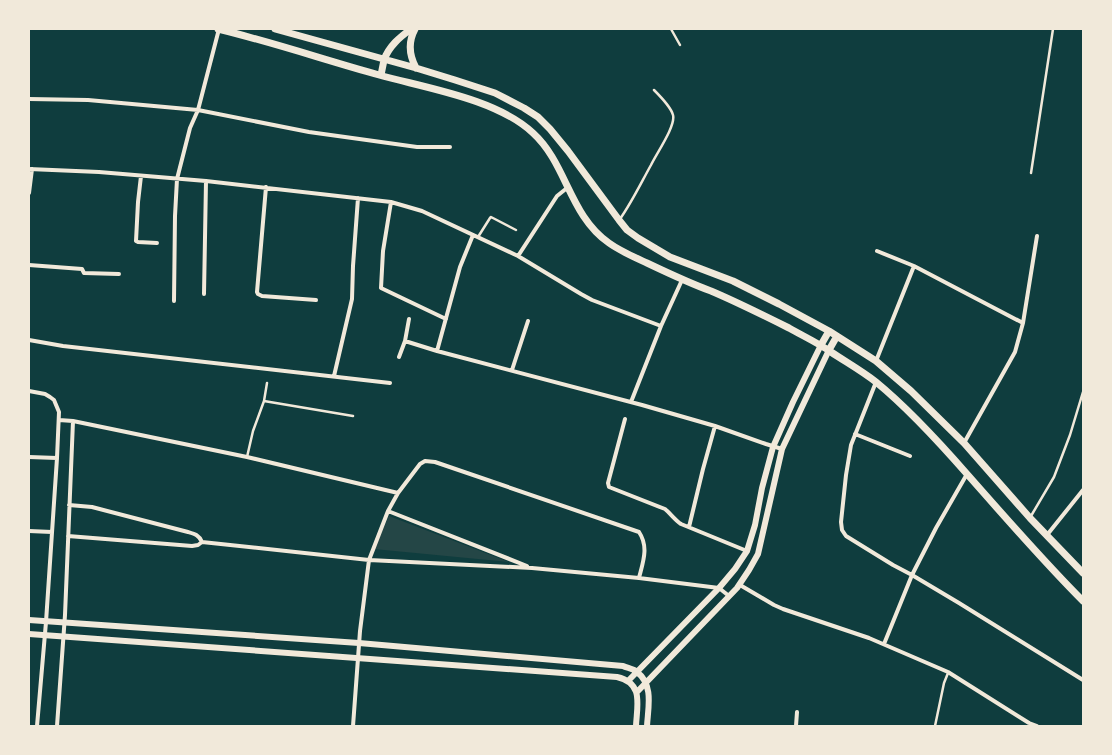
<svg xmlns="http://www.w3.org/2000/svg" width="1112" height="755" viewBox="0 0 1112 755" font-family="Lato,sans-serif">
  <style>
    .green { fill: #244646 }
    .lines { fill: none; stroke-linecap: round; stroke-linejoin: round }
    .service { stroke: #f1e9da; stroke-width: 2.5 }
    .minor { stroke: #f1e9da; stroke-width: 4 }
    .tertiary { stroke: #f1e9da; stroke-width: 6 }
    .secondary { stroke: #f1e9da; stroke-width: 7 }
  </style>
  <rect width="100%" height="100%" fill="#0f3d3e"/>
  <path class="green" d="M389 516 509 562 374 549Z"/>
  <g class="lines">
    <path class="service" d="M671 29 680 45
      M1031 173 1053 29
      M620 219C632 202 641 183 651 165 656 154 676 126 673 115 671 107 660 96 654 90
      M478 237 490 218 491 217 516 230
      M264 401 267 383
      M247 457 253 431 264 401 353 416
      M1031 516 1054 477 1070 435 1083 392
      M935 726 944 683 948 673"/>
    <path class="minor" d="M29 99 88 100 198 110 309 132 417 147H450
      M29 169 99 172 206 181 391 202 422 211 518 256 581 294 592 300 661 326
      M141 176 138 202 136 241 138 242 157 243
      M266 187 257 292 258 294 262 296 316 300
      M29 193 32 169
      M391 202 383 251 381 288 446 319
      M877 251 914 266 1023 323
      M518 256 557 196 567 188
      M29 265 82 269 84 273 119 274
      M204 294 206 181
      M174 301 175 216 177 179 190 128 198 110 219 29
      M29 340 63 346 390 383
      M405 341 437 351 642 405 715 426 766 444 782 449
      M437 351 460 267 473 235
      M399 357 405 341 409 319
      M876 361 914 266
      M512 370 528 321
      M334 376 352 299 353 266 358 198
      M876 382 851 445 846 475 841 522 842 530 846 536 893 565 912 575 959 603 1083 680
      M29 391 45 394 50 397 54 400 59 412 57 458 46 622 37 726
      M631 402 661 326 682 280
      M625 419 608 483 609 487 665 509C671 514 675 520 681 524L747 551
      M59 420 73 421 247 457 398 493
      M855 434 910 456
      M964 443 1015 352 1023 323 1037 236
      M29 457 57 458
      M69 505 92 507 188 532C195 534 199 535 202 542
      M388 511 527 566
      M689 527 703 469 715 426
      M29 531 52 532
      M1047 535 1083 490
      M68 536 192 546 198 545 202 542 369 560 532 568 639 578 719 588 729 596
      M740 585 774 605 783 609 869 638 948 672 1029 723 1037 726
      M884 644 912 575 936 528 967 474
      M57 726 65 615 73 421
      M353 726 360 631 369 560 388 511 398 493 420 464 425 461 435 462 639 532C649 547 643 562 639 578
      M796 726 797 712"/>
    <path class="tertiary" d="M29 620 359 643 623 666C627 668 634 669 637 672 654 685 648 708 647 726
      M29 634 617 677C644 683 637 705 636 726
      M628 681 719 588 735 569 747 551 755 525 762 488 773 447 793 402 821 345
      M637 692 737 588 749 570 758 554 782 449 829 350"/>
    <path class="secondary" d="M218 29C272 42 325 60 379 75 426 88 497 99 533 133 567 164 569 215 609 243 620 251 634 257 647 263 668 273 689 283 711 291 737 302 763 315 789 328 803 336 818 343 831 352 846 362 862 371 876 382 909 409 939 442 967 474 1005 517 1043 561 1083 601
      M275 29 416 68 455 80 495 93 524 108 538 117 550 129 568 151 619 220 627 230 638 238 670 257 733 281 779 304 829 331 876 361 911 391 964 443 1030 518 1083 573
      M415 29C408 42 409 55 416 68
      M381 75C382 70 383 65 384 60 389 46 400 37 411 29
      M821 345 829 331
      M829 350 837 336"/>
  </g>
  <rect width="1112" height="755" fill="none" stroke="#f1e9da" stroke-width="60"/>
</svg>
